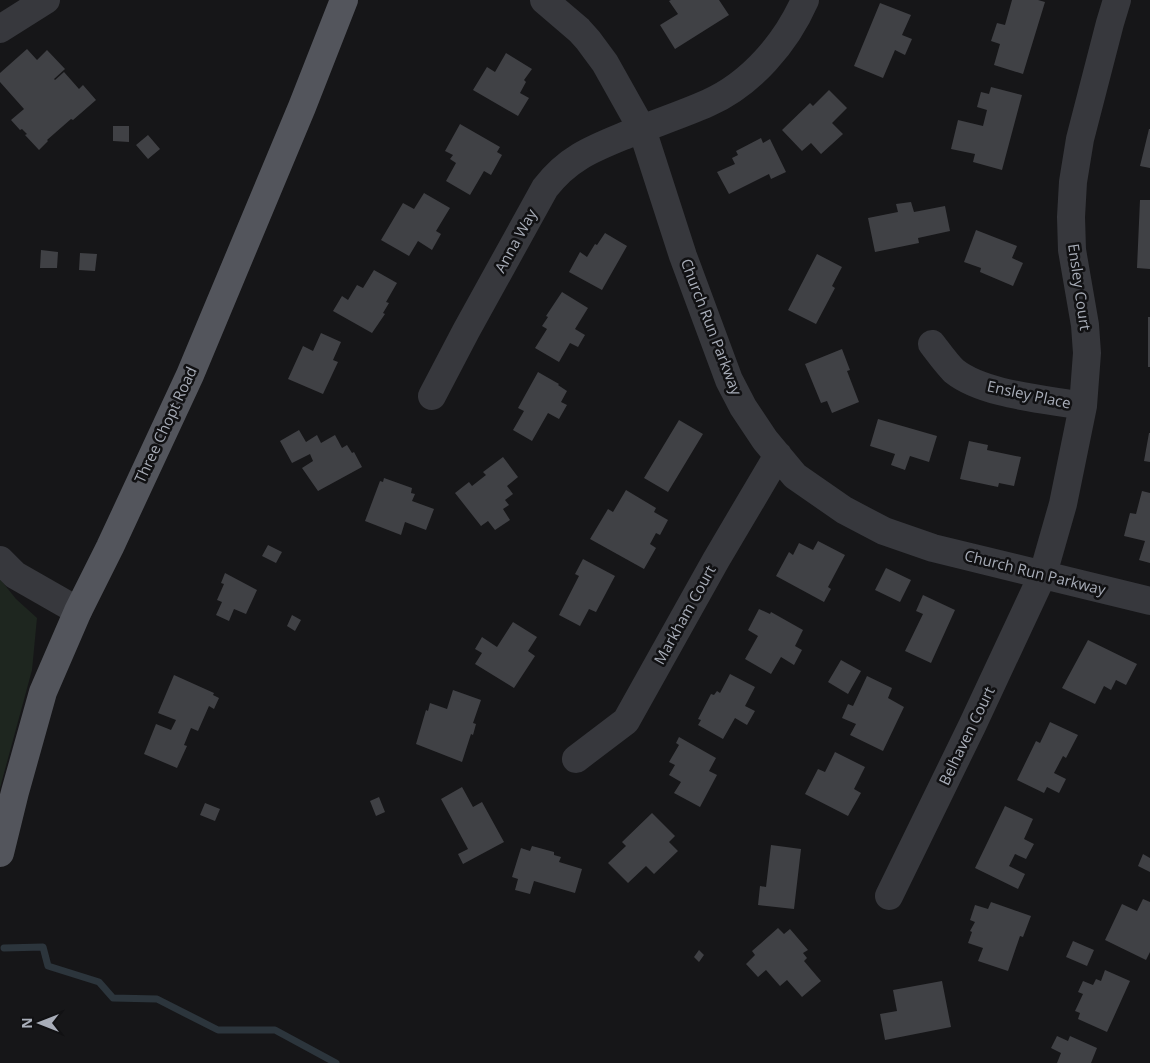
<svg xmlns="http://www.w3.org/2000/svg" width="1150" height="1063" viewBox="0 0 1150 1063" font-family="'Open Sans',sans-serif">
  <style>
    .green { fill: #1e261f }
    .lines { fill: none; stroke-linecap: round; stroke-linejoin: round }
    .stream { stroke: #2c353c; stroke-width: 7 }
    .building { fill: #404145 }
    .minor { stroke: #37383d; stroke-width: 28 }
    .major { stroke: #53555c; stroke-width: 28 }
    .labels { text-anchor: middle; stroke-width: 5; stroke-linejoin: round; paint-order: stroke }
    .street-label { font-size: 15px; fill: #a8adb8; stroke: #111113 }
  </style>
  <rect width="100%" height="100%" fill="#161618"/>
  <path class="green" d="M0 579 16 599 37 618 32 670 0 788Z"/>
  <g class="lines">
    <path class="stream" d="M4 948 43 947 48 966 99 982 113 998 157 999 218 1030H275L336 1063"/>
  </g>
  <path class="building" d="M671 0H719L729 15 675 49 660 25 678 14 669 1Z
    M1012 0H1038L1045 2 1023 74 994 65 1000 44 991 41 997 23 1005 25Z
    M880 3 911 15 902 35 912 39 905 55 895 50 883 78 854 66Z
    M27 49 37 60 47 50 65 69 54 79 55 80 64 72 79 89 83 85 96 100 73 120 71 119 47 140 48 141 39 150 25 135 27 134 22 129 20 130 11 120 24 109 0 82V73Z
    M506 53 532 69 524 80 526 82 520 93 529 98 518 116 473 90 487 67 495 72Z
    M991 87 1022 95 1002 170 973 162 975 154 951 149 958 120 983 126 987 110 977 107 981 92 989 94Z
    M829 90 847 108 832 123 843 134 821 154 811 143 802 151 782 130 810 103 813 106Z
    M460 124 500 147 497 152 502 155 491 175 484 171 470 195 446 181 456 163 450 159 453 155 445 151Z
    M113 126H129V142L113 141Z
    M1149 129H1150V168L1140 166Z
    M148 135 160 149 148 159 136 145Z
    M761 138 763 143 770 139 786 172 771 179 769 174 729 194 717 172 735 164 732 158 738 155 736 151Z
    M424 193 450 208 436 231 441 234 432 250 418 241 409 256 381 240 403 203 414 209Z
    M1140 200H1150V269L1137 268Z
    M911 202 914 212 945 206 950 231 918 238 919 243 875 252 868 218 898 212 896 204Z
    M976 230 1017 246 1012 258 1023 263 1013 286 980 272 981 268 964 262Z
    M605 233 627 246 602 290 569 272 580 252 587 257 595 244 597 245Z
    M41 250 58 252 57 268H40Z
    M80 253 97 254 95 271 79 270Z
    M817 254 842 267 832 286 835 288 816 324 788 310Z
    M374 270 397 283 386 302 389 303 383 313 385 314 372 333 333 311 342 296 348 300 357 285 363 288Z
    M562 292 588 308 575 329 585 335 578 347 570 343 559 362 535 348 547 329 542 326 548 317 546 316Z
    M1148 317H1150V367H1148Z
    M321 333 341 342 333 360 338 362 323 394 288 379 303 346 313 351Z
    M842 349 850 370 847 371 859 402 832 413 827 401 821 403 805 364Z
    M538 372 559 384 558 385 567 391 561 402 567 405 559 419 548 413 532 441 513 430 524 411 518 408Z
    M878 419 937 436 929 462 910 456 905 470 891 465 895 454 870 446Z
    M679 420 703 434 668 492 644 478Z
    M299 430 306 442 317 435 321 443 335 435 342 448 347 445 352 453 354 452 362 467 318 491 302 468 313 461 310 454 292 463 280 441Z
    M1149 433H1150V462L1144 461Z
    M969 441 988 445 987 450 1021 457 1014 486 999 483 998 487 960 479Z
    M503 457 518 477 507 486 513 494 505 500 509 505 503 509 510 520 495 530 488 521 481 526 455 493 469 482 472 486 486 475 483 472Z
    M384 478 412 488 411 493 415 494 412 501 434 509 426 530 405 522 401 535 365 521 380 481 383 482Z
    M626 490 656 508 654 512 668 520 660 535 656 533 650 544 656 548 644 569 590 539 608 509 613 512Z
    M1142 491 1150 493V563L1139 560 1145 541 1124 536 1130 513 1136 514Z
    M818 541 845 555 828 587 831 589 824 602 776 576 789 552 793 555 799 543 813 550Z
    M268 545 282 552 276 563 262 556Z
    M583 559 615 576 596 612 589 609 580 626 559 615 579 576 575 574Z
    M886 568 911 580 900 602 875 590Z
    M225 573 257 590 246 614 234 609 229 621 216 615 222 602 217 600 224 584 221 583Z
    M923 595 955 610 931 663 905 651 923 614 916 611Z
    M759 609 770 614 771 612 803 630 795 646 802 650 794 665 781 657 771 674 745 659 758 636 748 630Z
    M292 615 301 620 295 631 287 626Z
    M513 622 537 637 528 651 535 656 514 688 475 664 482 653 475 649 482 637 497 647Z
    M1088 640 1137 664 1126 685 1116 680 1111 690 1104 686 1095 704 1062 688Z
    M841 660 861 671 848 694 828 682Z
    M730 674 755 687 745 706 755 711 747 725 735 718 723 739 698 725 701 720 698 719 711 694 714 695 717 691 720 693Z
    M174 675 214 693 213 695 219 698 214 709 209 706 198 731 191 728 184 745 187 746 177 768 144 754 156 724 171 730 176 720 158 713Z
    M867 676 892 688 888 698 904 707 883 751 850 735 856 724 842 718 848 704 853 706Z
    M453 690 481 700 473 723 476 724 473 735 471 734 462 762 416 744 426 710 428 711 430 703 447 709Z
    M1050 722 1078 735 1066 758 1063 756 1054 773 1066 779 1059 793 1047 787 1044 793 1017 780 1036 741 1040 743Z
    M679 737 716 758 709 771 717 775 700 807 674 793 681 782 669 775 675 765 669 762 679 745 676 743Z
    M835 752 865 767 854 789 861 793 848 816 805 794 818 769 825 772Z
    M462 787 473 807 482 802 504 842 463 864 458 854 468 849 441 799Z
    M379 797 385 812 376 816 370 801Z
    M205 803 220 809 215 821 200 815Z
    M1005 806 1033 819 1024 839 1034 844 1026 859 1015 854 1009 866 1025 874 1018 889 975 868Z
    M652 813 675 836 669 842 678 851 654 874 646 866 628 883 608 863 626 846 622 842Z
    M771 845 801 849 794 909 758 905 760 886 766 887Z
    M532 846 554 852V855L561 857 559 862 582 869 575 893 534 881 530 894 515 890 518 879 512 877 521 848 530 851Z
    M1143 854 1150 858V872L1138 866Z
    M1143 899 1150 902V952L1146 960 1105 940 1122 904 1137 911Z
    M991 902 1031 916 1023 937 1020 936 1008 971 978 961 983 948 968 943 972 932 970 931 975 922 970 920 975 905 988 909Z
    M778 928 784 934 790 929 808 950 803 953 807 958 804 961 821 981 802 997 787 980 780 986 766 970 758 977 746 964 755 955 752 951Z
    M1073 941 1094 950 1087 966 1066 957Z
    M699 950 704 955 699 962 694 957Z
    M1105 970 1130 981 1107 1032 1078 1019 1080 1013 1075 1011 1083 994 1078 992 1083 981 1093 985 1096 979 1101 981Z
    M942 981 951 1027 885 1040 880 1014 897 1011 893 990Z
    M1057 1036 1068 1041 1070 1036 1097 1048 1091 1063H1057L1061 1053 1051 1048Z"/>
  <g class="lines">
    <path class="minor" d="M544 0 579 30 588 40 605 63 642 129 683 256 729 380 743 407 765 440 795 476 844 510 884 531 933 548 1150 601
      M0 29 46 0
      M932 344C939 353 946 363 954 371 984 395 1045 399 1083 406
      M432 396 466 331 545 188C568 158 592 149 626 135 653 124 681 115 708 103 751 84 786 43 805 0
      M0 560 15 575 78 611
      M576 759 626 721 716 560 778 455
      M889 896 972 726 1043 574 1063 504 1083 406 1087 353 1085 325 1072 250 1071 217 1073 182 1080 139 1110 23 1117 0"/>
    <path class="major" d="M0 853 15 792 43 692 78 611 110 547 190 375 302 107 344 0"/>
  </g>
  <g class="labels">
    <g class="street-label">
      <text transform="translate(516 241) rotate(-61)" y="5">Anna Way</text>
      <text transform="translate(1079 287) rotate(82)" y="5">Ensley Court</text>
      <text transform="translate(711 327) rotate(69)" y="5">Church Run Parkway</text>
      <text transform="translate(1029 395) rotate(12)" y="5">Ensley Place</text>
      <text transform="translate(166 425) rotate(-65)" y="5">Three Chopt Road</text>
      <text transform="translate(1035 573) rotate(14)" y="5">Church Run Parkway</text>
      <text transform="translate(685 615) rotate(-61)" y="5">Markham Court</text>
      <text transform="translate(967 736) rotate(-64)" y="5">Belhaven Court</text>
    </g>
  </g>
  <g transform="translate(40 1023) rotate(270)" stroke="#111113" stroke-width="4" paint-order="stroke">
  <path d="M0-4L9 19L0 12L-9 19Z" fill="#a8adb8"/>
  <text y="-8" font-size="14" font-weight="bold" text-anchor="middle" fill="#a8adb8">N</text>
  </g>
</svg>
